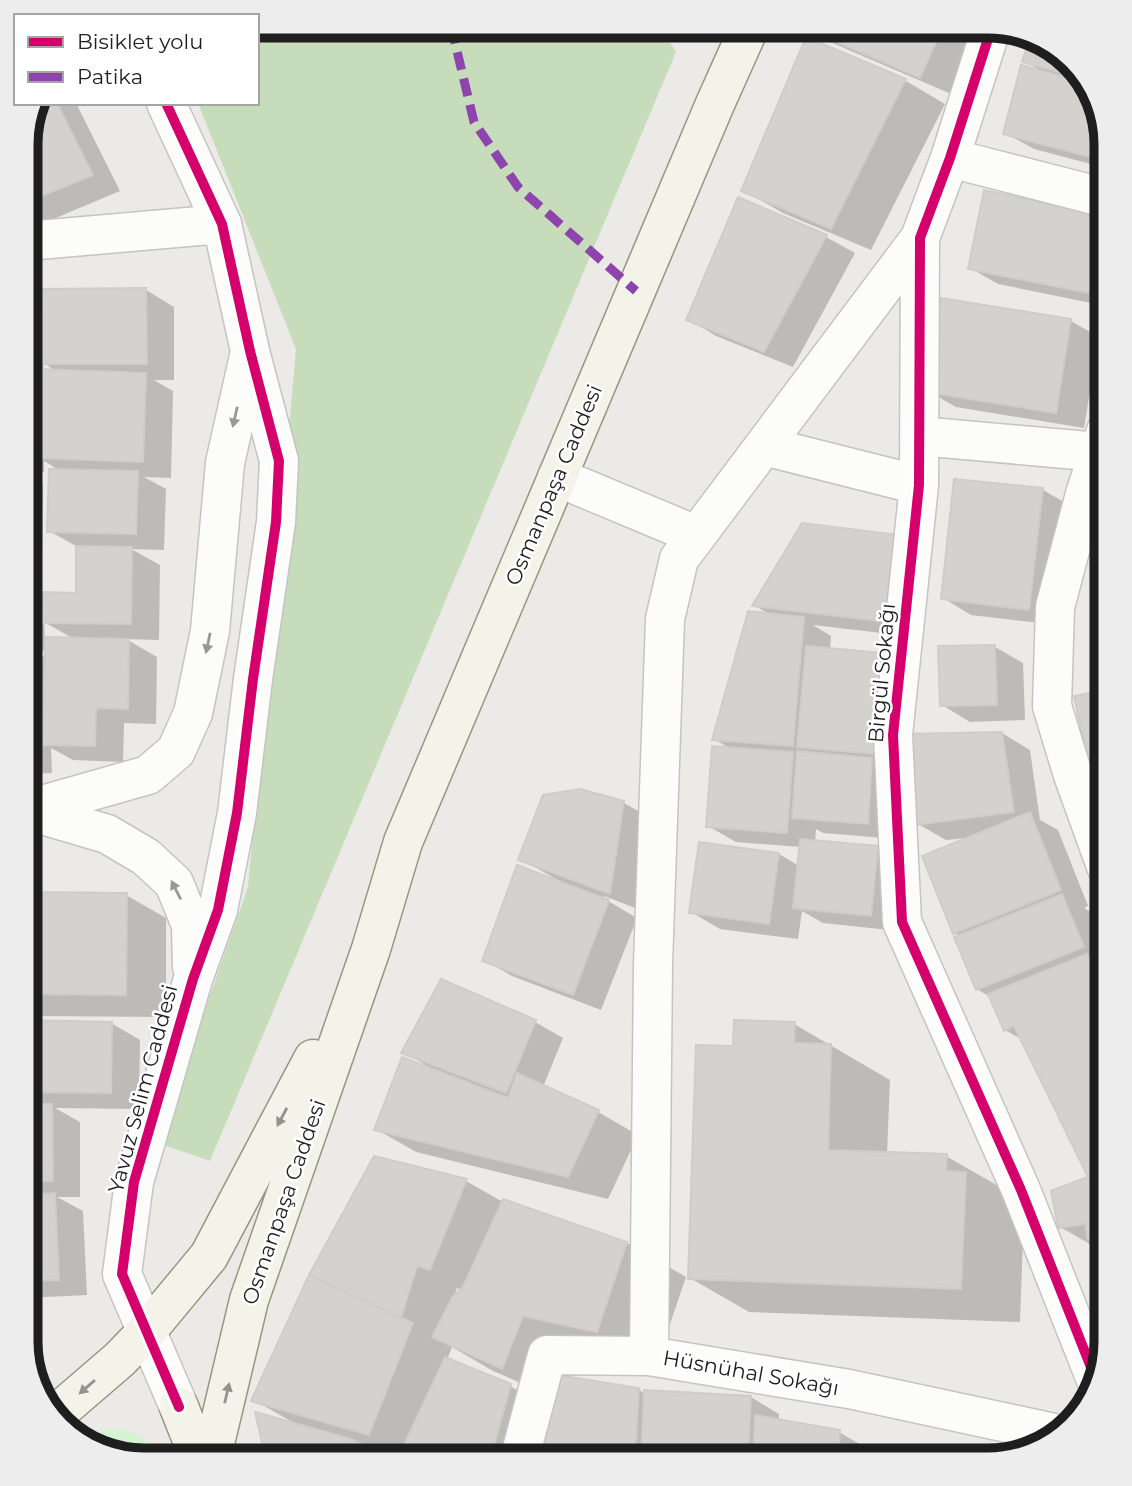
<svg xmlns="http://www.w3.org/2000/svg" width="1132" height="1486" viewBox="0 0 1132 1486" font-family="Montserrat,sans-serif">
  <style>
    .forest { fill: #c7dcba }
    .park { fill: #d3f4d2 }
    .shadow { fill: #0003; fill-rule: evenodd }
    .building { fill: #d4d2cf; stroke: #d0ccc7; stroke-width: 2 }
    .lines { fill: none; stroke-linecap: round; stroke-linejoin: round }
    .minor-casing { stroke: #c5c4c2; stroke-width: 41 }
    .tertiary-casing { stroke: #c5c4c2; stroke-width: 41 }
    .secondary-casing { stroke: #96967e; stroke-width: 41 }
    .minor { stroke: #fcfcfb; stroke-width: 38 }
    .tertiary { stroke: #fcfcfb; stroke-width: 38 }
    .secondary { stroke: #f3f3e9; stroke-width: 38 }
    .quiet { stroke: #8e44ad; stroke-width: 9; stroke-dasharray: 18 9; stroke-linecap: butt }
    .cycleway-casing { stroke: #fff; stroke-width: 15 }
    .cycleway { stroke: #d6006c; stroke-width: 10 }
    .oneway { fill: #989898 }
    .oneway2 { fill: #93938e }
    .labels { text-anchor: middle; stroke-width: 5; stroke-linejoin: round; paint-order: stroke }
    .street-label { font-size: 21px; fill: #1e1e1e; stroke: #fff }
    .rim { fill: none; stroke: #1e1e1e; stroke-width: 9 }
  </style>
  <rect width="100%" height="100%" fill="#eceae6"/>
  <path class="forest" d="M257 26H660L676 52 210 1161 158 1143 248 887 296 349 198 103H257Z"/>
  <path class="park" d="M109 1429C132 1432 150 1433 153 1460H137L85 1444 81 1440Z"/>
  <path class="shadow" d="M804 26H978L949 93 830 42Z
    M1032 38 1047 42 1086 79 1106 144V168L1034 149 1005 133 1043 72 1024 61Z
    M807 39 906 81 945 104 871 250 783 213 743 190Z
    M35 103H76L120 191 27 230V136Z
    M739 200 826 237 855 253 793 367 716 336 688 319Z
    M1104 217 1106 306 998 284 970 268Z
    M27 284 40 291 41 311 146 290 174 307V380H154L173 391 171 478 144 477 166 489 164 550 131 549 160 565 159 640 126 639 157 657 156 724 124 723 123 762 73 760 51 748 52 773 26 774V562L41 571 42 594 77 595 78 547 49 531 60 471 44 461V472H26V380L40 388V378L26 379ZM43 363 58 372 44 371ZM44 622 74 639 45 638ZM34 651H47V659Z
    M1071 321 1099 337 1084 428 956 407 928 391Z
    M26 476 43 485 42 560H26Z
    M1043 490 1071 506 1057 625 971 615 943 598Z
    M803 525 916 637 813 625 831 636 830 650 881 655 909 671 896 839 823 833 816 829 815 842 877 848 905 864 899 931 823 923 802 911 798 939 720 929 691 912 779 854 799 866 801 847 736 842 708 826 731 749 714 739 772 616 754 605Z
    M995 647 1023 663 1025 720 970 722 942 705Z
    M1002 733 1030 750 1040 820 1058 830 1088 906 1084 908 1091 912 1106 949V1289L1104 1252 1060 1227 1090 1177 1023 1040 1005 1030 992 998 977 989 961 936 954 933 967 838 946 840 918 824Z
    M624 803 652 819 638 909 604 896 603 898 637 918 601 1010 512 976 484 960 554 878 521 859Z
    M26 894 126 895 166 918V1017L31 1016 26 1013Z
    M26 1022 111 1023 140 1040 139 1109 55 1108 80 1122V1197H57L83 1211 87 1295 26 1298Z
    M535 1022 563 1038 543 1087 598 1112 638 1135 608 1199 416 1152 376 1129 429 1067 403 1052Z
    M794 1024 890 1080 887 1154 946 1156 1005 1190 1024 1208 1020 1322 749 1312 690 1278 735 1048Z
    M375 1158 466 1181 503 1202 627 1243 686 1277 656 1365 582 1348 570 1379 638 1389 645 1394 751 1397 779 1414V1421L839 1432 868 1449 867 1460H399L401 1455 294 1423 254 1400ZM457 1288 463 1290 454 1297ZM452 1347 493 1371 549 1395 546 1407 510 1386 447 1360Z"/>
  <path class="building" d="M800 26H943L920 78Z
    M806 37 906 79 831 229 741 191Z
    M1030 37 1047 42 1086 79 1022 62Z
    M1021 65 1087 83 1106 144V161L1003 134Z
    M35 103H57L93 175 27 202V136Z
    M984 190 1105 216 1089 293 968 269Z
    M738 197 827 235 764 352 686 320Z
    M146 288 147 364H41L42 289Z
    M941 298 1071 319 1056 413 926 392Z
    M39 369 146 373 143 462 36 458Z
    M49 469 138 471 136 534 47 532Z
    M954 479 1043 488 1029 610 941 599Z
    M1104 491H1106V572H1099Z
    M802 523 899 535 888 622 752 606Z
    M76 546 132 547 131 624 42 623 43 592 76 593Z
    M1099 576H1106V653L1095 652Z
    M748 611 804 617 793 746 712 740Z
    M45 637 129 639 128 709 96 708 95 746 43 745Z
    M995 645 997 705 940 706 938 646Z
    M806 646 882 653 874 754 797 747Z
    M1106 690V801L1097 803 1074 696Z
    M1002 732 1014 812 916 825 904 734Z
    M712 746 793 752 787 833 706 827Z
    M797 751 872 758 868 824 792 818Z
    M580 789 624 801 610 894 518 860 543 795Z
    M1030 812 1061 890 953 934 922 856Z
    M800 839 878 846 871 916 793 908Z
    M699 842 779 853 769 924 689 913Z
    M517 865 609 900 573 995 482 961Z
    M26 892 127 893 126 995 26 994Z
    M1062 894 1084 947 976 990 954 937Z
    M1087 954 1106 990V1170L1088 1177 1014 1026 1004 1031 988 994Z
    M441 979 536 1020 506 1093 401 1053Z
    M26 1020 112 1022 111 1093 26 1092Z
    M734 1020 795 1022 794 1043 831 1044 828 1150 947 1154 946 1171 966 1172 961 1289 688 1279 696 1045 733 1046Z
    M402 1057 508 1098 517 1073 599 1110 568 1177 374 1130Z
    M26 1104H52L53 1181H26Z
    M374 1156 467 1179 430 1270 417 1266 401 1318 309 1275Z
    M1106 1170V1233L1088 1240 1085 1224 1058 1228 1051 1191Z
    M55 1193 59 1280 26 1281V1195Z
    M503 1199 627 1242 597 1332 523 1316 502 1369 432 1337 453 1296 463 1287Z
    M1106 1250V1293L1091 1256Z
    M309 1275 413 1323 369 1435 251 1401Z
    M445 1357 511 1384 490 1460H397Z
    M551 1374 639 1388 635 1457 536 1452Z
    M644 1390 751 1396 748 1460H641Z
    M255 1412 351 1439 383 1456 395 1460H266Z
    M755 1415 840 1430 838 1460H753Z"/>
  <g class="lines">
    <defs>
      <path id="minor" d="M992 26 950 158 920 238 919 485 893 735 902 922 1021 1190 1096 1380
        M950 158 1106 198
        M27 241 222 224
        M919 436 1099 452
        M764 446 919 485
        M557 477 696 535
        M1106 866 1073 775 1052 706 1055 607 1085 494 1106 431
        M649 1356 653 964 665 619 679 559 920 238
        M519 1460 547 1355 649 1356 849 1389 1059 1434"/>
      <path id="tertiary" d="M166 103 222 224 250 351 279 461 276 522 253 679 237 813 218 910 193 979 134 1182 122 1274 179 1407
        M28 809 148 775 176 751 193 713 210 631 225 463 249 356
        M26 810 107 834 146 857 174 883 191 925 192 967"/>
      <path id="secondary" d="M179 1407 200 1460
        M55 1415 120 1359 146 1332 209 1256 313 1059
        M211 1460 249 1300 371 949 403 842 715 104 750 26"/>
    </defs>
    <use href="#minor" class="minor-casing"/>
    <use href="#tertiary" class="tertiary-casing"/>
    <use href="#secondary" class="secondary-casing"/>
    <use href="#minor" class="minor"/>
    <use href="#tertiary" class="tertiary"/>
    <use href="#secondary" class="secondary"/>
    <path class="quiet" d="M451 26 474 122 518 187 636 291"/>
    <defs>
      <path id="cycleway" d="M992 26 950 158 920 238 919 485 893 735 902 922 1021 1190 1096 1380
        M166 103 222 224 250 351 279 461 276 522 253 679 237 813 218 910 193 979 134 1182 122 1274 179 1407"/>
    </defs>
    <use href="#cycleway" class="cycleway-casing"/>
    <use href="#cycleway" class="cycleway"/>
  </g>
  <defs><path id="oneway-solid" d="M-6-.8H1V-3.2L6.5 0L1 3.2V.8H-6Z" transform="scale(1.75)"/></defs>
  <g class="oneway">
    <use href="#oneway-solid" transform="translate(235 417) rotate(103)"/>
    <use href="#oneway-solid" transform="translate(208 643) rotate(102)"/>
    <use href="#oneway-solid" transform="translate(176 890) rotate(-117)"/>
  </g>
  <g class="oneway2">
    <use href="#oneway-solid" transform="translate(282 1117) rotate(118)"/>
    <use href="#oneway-solid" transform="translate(87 1387) rotate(139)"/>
    <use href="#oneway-solid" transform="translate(227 1393) rotate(-77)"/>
  </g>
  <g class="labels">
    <g class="street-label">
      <text transform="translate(554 485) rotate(-67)" y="7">Osmanpaşa Caddesi</text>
      <text transform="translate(882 673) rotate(-85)" y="7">Birgül Sokağı</text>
      <text transform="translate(143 1089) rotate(-75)" y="7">Yavuz Selim Caddesi</text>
      <text transform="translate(284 1202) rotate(-71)" y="7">Osmanpaşa Caddesi</text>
      <text transform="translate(751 1373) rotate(10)" y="7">Hüsnühal Sokağı</text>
    </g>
  </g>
  <path d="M0 0H1132V1486H0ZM144 38H988A106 106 0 0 1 1094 144V1342A106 106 0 0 1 988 1448H144A106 106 0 0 1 38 1342V144A106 106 0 0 1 144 38Z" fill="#ededed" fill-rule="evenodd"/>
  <path class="rim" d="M144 38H988A106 106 0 0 1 1094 144V1342A106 106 0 0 1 988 1448H144A106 106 0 0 1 38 1342V144A106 106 0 0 1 144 38Z"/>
  <rect x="14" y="14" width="245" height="91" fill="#ffffff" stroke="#a5a5a5" stroke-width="2"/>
  <rect x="28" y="37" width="35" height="10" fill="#d6006c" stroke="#a5a5a5" stroke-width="2"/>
  <text x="77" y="49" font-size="21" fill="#1e1e1e">Bisiklet yolu</text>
  <rect x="28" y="72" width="35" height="10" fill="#8e44ad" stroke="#a5a5a5" stroke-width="2"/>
  <text x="77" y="84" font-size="21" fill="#1e1e1e">Patika</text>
</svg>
